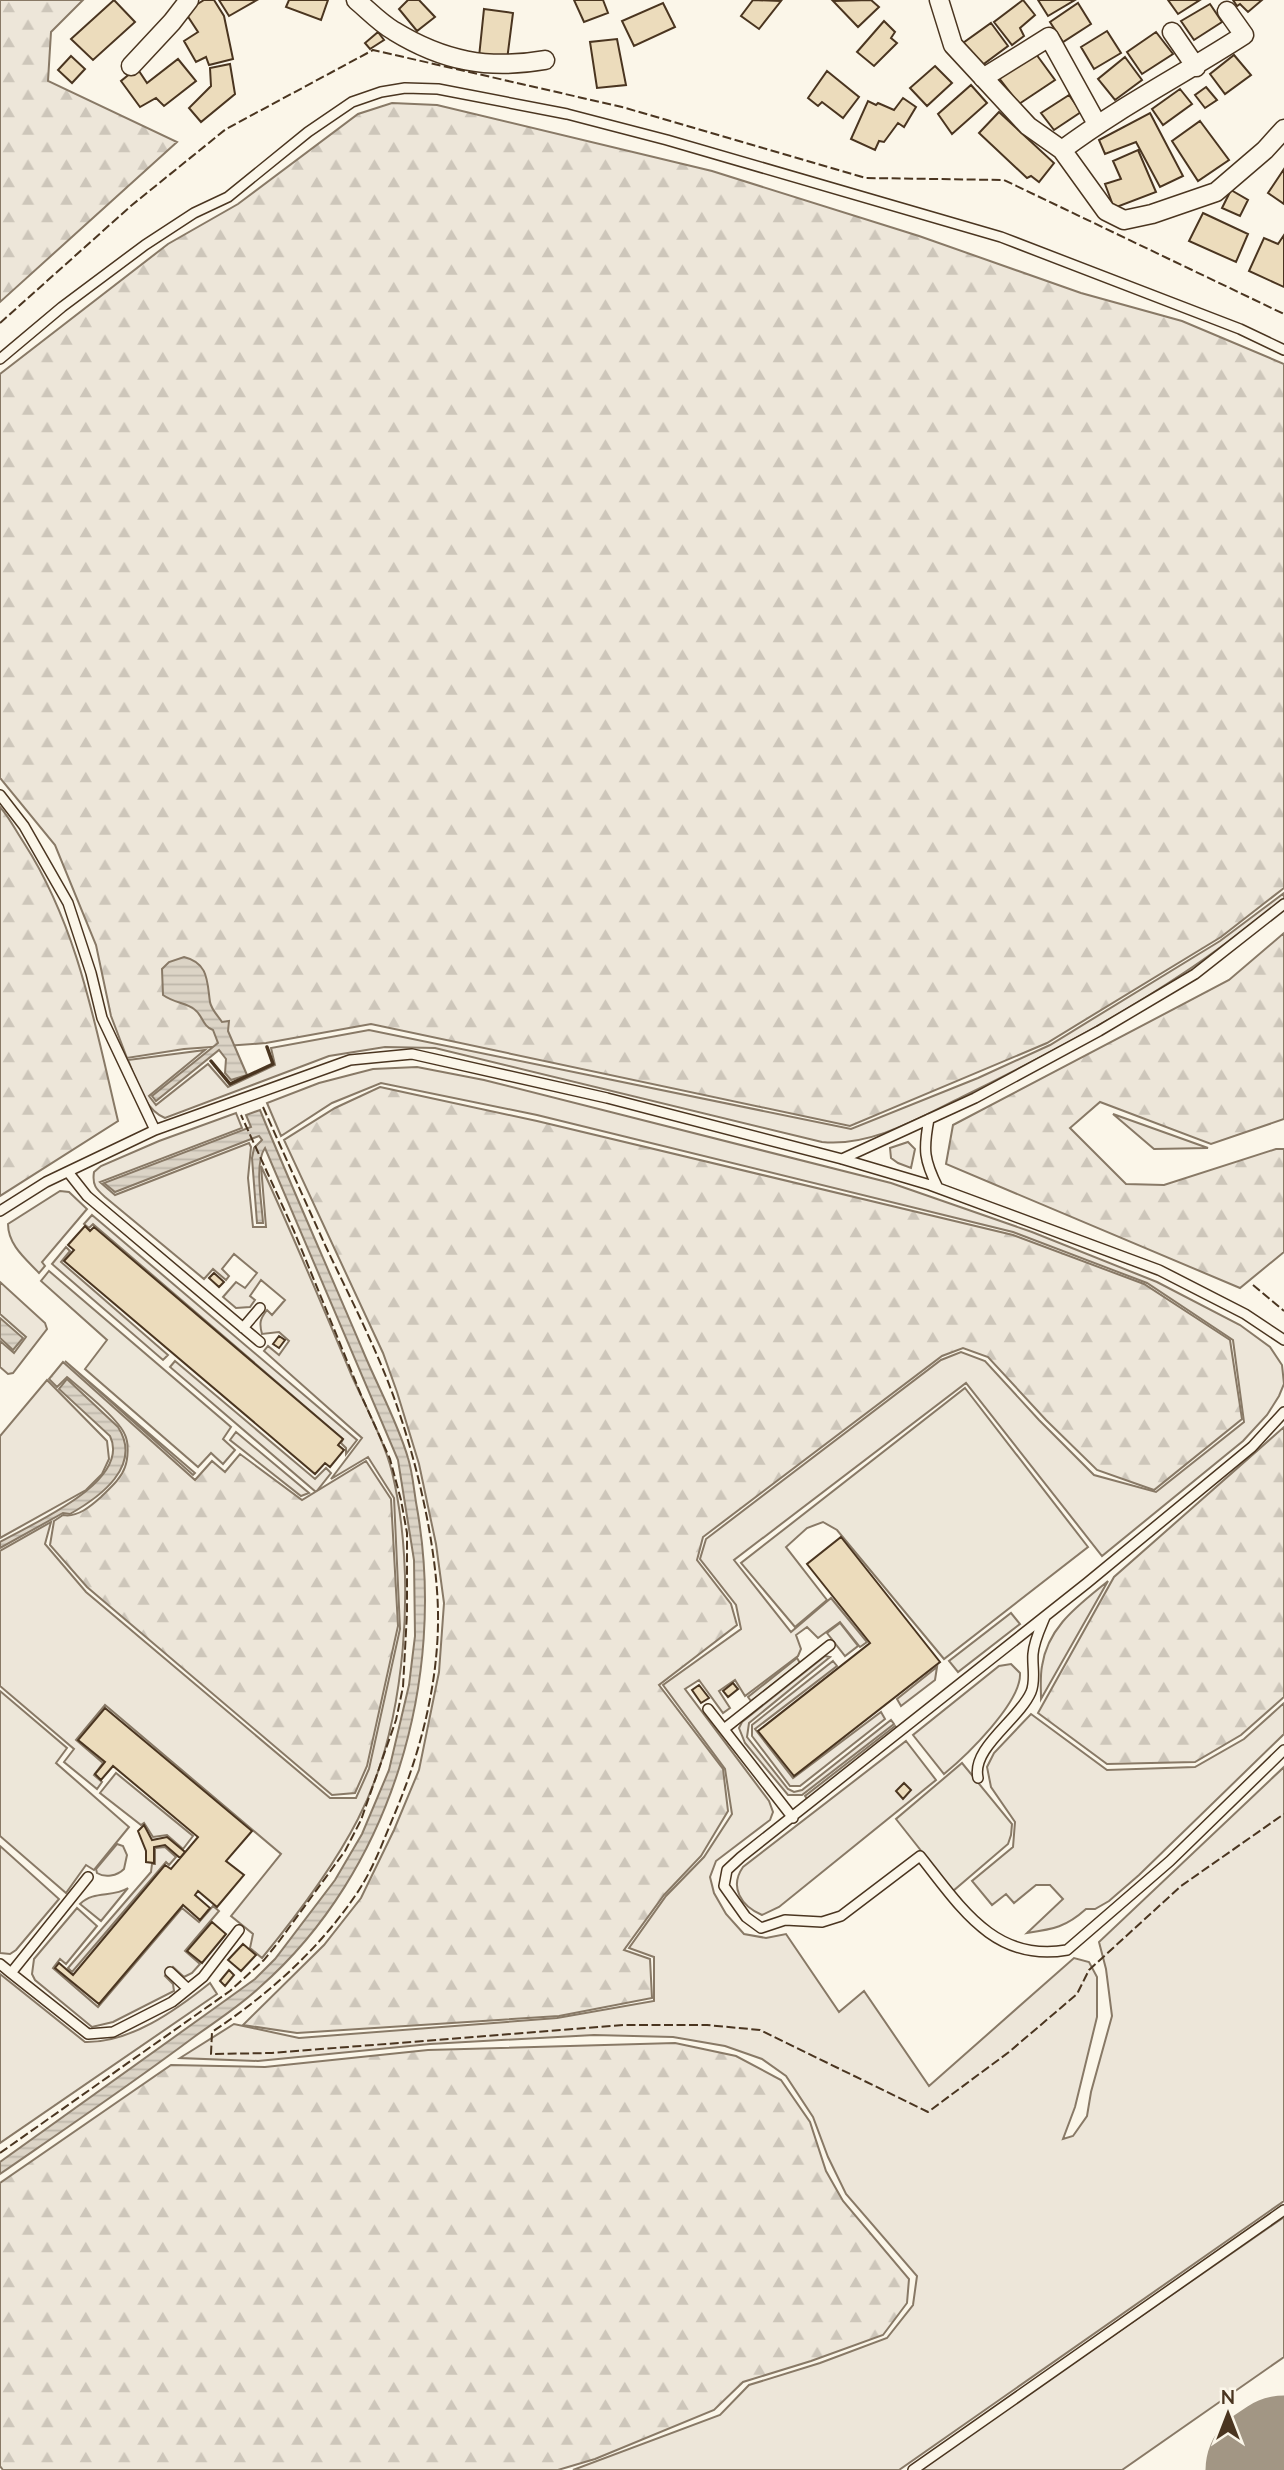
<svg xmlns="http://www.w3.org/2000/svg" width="1284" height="2470" viewBox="0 0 1284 2470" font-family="Mulish,sans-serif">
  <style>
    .grass { fill: #ede6d9; stroke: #887966; stroke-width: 2 }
    .forest { fill: url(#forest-firs); stroke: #887966; stroke-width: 2 }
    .parking { fill: #ede7d9; stroke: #887966; stroke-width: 2 }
    .water { fill: url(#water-rules); stroke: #887966; stroke-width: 2 }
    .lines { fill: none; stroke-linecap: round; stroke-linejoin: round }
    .runway { stroke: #a29684; stroke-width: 133 }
    .building { fill: #ecdcbc; stroke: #4a3520; stroke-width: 2 }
    .lane-casing { stroke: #4a3520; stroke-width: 12 }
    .street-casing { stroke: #4a3520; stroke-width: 21 }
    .lane { stroke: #fbf6e9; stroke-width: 9 }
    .street { stroke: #fbf6e9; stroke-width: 18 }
    .fence { stroke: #4a3520; stroke-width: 2; stroke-dasharray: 9 3.5; stroke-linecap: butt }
    .wall { stroke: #4a3520; stroke-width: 3.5 }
  </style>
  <defs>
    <pattern id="forest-firs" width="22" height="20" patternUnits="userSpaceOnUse" patternTransform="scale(1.75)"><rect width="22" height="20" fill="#ede6d9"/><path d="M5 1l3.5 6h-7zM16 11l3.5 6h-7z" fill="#cdc6ba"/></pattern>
    <pattern id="water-rules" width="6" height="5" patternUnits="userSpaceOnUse" patternTransform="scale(1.75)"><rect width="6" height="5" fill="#dcd4c6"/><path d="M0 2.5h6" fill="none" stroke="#beb7aa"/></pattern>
  </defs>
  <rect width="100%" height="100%" fill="#fbf6e9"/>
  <path class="grass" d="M1284 893V899C1251 924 1219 950 1185 972 1115 1019 1038 1060 962 1097 919 1118 871 1147 822 1142L435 1048 385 1047 329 1056 165 1118C144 1110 136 1079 128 1060L205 1050 149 1096 156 1105 208 1064 228 1087 275 1065 271 1048 369 1030 851 1129 978 1078 1050 1045 1220 941Z
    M417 1067 484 1080 891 1183 1032 1232 1157 1282 1240 1325 1270 1347 1282 1365 1284 1384 1279 1396 1267 1415 1243 1441 1102 1556 966 1383 734 1560 791 1632 831 1598 867 1642 860 1647 840 1622 818 1638 807 1627 796 1635 801 1649 798 1656 745 1696 735 1680 719 1691 730 1708 723 1713 699 1680 685 1689 769 1801 773 1812 770 1820 716 1861 710 1877 714 1893 726 1914 744 1934 766 1938 786 1934 839 2012 864 1991 929 2086 1074 1958 1089 1962 1097 1977V2017L1075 2107 1063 2139 1073 2136 1087 2116 1091 2092 1112 2016 1106 1969 1099 1942 1284 1767V2201L899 2470H573L720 2415 749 2385 820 2363 887 2338 913 2305 917 2276 846 2194 828 2157 813 2117 786 2076 762 2059 725 2046 673 2037 594 2035 430 2044 258 2061 180 2058 234 2024 299 2038 557 2018 654 2001V1957L629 1948 666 1896 704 1857 732 1814 725 1769 663 1685 741 1629 736 1605 700 1559 706 1539 941 1360 961 1352 985 1361 1039 1420 1094 1475 1156 1492 1244 1422 1233 1340 1147 1283 1013 1232 537 1115 381 1083 332 1103 281 1136 267 1103 319 1083 373 1069Z
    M236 1113 242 1128 100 1182 115 1195 249 1143 251 1147 248 1178 253 1227H266L261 1166C293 1235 322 1305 351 1374 364 1403 385 1443 392 1472 417 1575 407 1724 358 1819 335 1864 294 1919 262 1958L250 1948 253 1934 231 1916 281 1854 105 1705 76 1740 103 1763 94 1775 102 1782 97 1789 64 1762 74 1749 0 1686V1551L51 1522 45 1544 86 1592 330 1798H356L369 1769 400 1629 394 1498 368 1457 331 1479 362 1438 264 1351 268 1346 279 1355 289 1341 279 1332 262 1334C259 1323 260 1319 267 1310L272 1315 285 1300 261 1280 250 1296 255 1300 250 1307 236 1308 223 1297 236 1282 245 1288 257 1273 234 1254 222 1269 229 1276 226 1280 213 1269 204 1279 105 1197C96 1189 92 1185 94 1172L101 1166 159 1141Z
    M1113 1114 1208 1148 1154 1149Z
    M908 1142 915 1149 911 1168 898 1163 891 1158 890 1148Z
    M60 1191 69 1192 87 1209 42 1262 45 1266 39 1273C26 1259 8 1245 8 1224Z
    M92 1215 357 1440 346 1454V1448L341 1443 343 1439 93 1224 89 1228 84 1224Z
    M66 1247 70 1251 61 1262 168 1355 163 1360 52 1264Z
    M0 1282 45 1323 47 1329 13 1373 8 1374 0 1367V1341L14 1353 26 1337 0 1314Z
    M65 1361 195 1473 193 1475Z
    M175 1361 315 1479 326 1468 331 1473 316 1492 170 1367Z
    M47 1380 107 1441 109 1459 102 1474 86 1490 0 1538V1436Z
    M236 1432 309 1493 301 1496 230 1440Z
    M1108 1581 1041 1699C1041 1689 1040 1677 1042 1666 1048 1626 1079 1605 1108 1581Z
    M825 1656 830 1657 749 1723 747 1737 788 1789 794 1792 802 1790 891 1720 894 1724 802 1795H788L745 1743 739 1728 742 1722Z
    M833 1661 837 1666 755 1729 793 1778 881 1712 885 1719 800 1786H790L752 1736V1725Z
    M1011 1664 1020 1673C1022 1702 966 1756 944 1774L913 1735 999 1666Z
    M937 1667 935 1680 901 1706 897 1699Z
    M1284 1703V1734L1139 1875 1109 1901 1095 1909H1086C1066 1927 1054 1929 1027 1933L1063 1899 1050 1885H1036L1014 1903 1006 1894 992 1905 972 1881 1013 1847 1015 1822 991 1787 987 1767 994 1753 1031 1714 1107 1770 1195 1767 1244 1739Z
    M906 1741 936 1780 779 1907 762 1915C741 1906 729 1887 743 1867Z
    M116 1773 193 1836 183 1849 167 1835 153 1837 144 1823 141 1825 100 1793Z
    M117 1844 123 1846 127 1855 124 1869C117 1876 105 1878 97 1873L96 1869Z
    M0 1846 59 1899 16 1950 10 1954 0 1953Z
    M165 1847 176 1857 169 1865 166 1862 72 1972 68 1968 151 1872 152 1864H155V1848Z
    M128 1888 101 1921 80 1904C94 1890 112 1898 128 1888Z
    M213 1906 219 1911 185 1951 200 1964 192 1973 184 1977 173 1967 165 1976 173 1984 174 1991 113 2022 92 2027 35 1980 32 1974 34 1959 77 1908 97 1926 66 1964 60 1959 53 1968 98 2007 182 1908 199 1922Z
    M0 1974 85 2042C130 2043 175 2011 210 1983L217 1994 0 2143Z
    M1284 2217V2357L1122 2470H919Z"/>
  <path class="forest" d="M0 0H83L51 32 48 81 177 142 0 302Z
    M392 103 437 105 712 171 919 236 1081 293 1182 321 1284 364V888L1221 937 1047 1043 850 1126 371 1024 266 1043 184 1049 127 1058 111 1016 96 945 55 845 0 778V374L168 244 238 204 358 114Z
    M0 807C9 817 16 831 24 843 78 927 95 1025 118 1121L0 1196Z
    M1284 933V1119L1211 1144 1100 1102 1070 1128 1126 1184 1164 1185 1276 1149H1284V1252L1240 1288 946 1164 953 1125 1229 980Z
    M380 1087 537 1121 1013 1235 1144 1284 1230 1340 1242 1419 1154 1490 1097 1470 1046 1420 988 1357 963 1348 942 1356 703 1537 697 1560 731 1604 737 1625 659 1685 723 1769 728 1811 701 1856 664 1895 624 1950 650 1959 652 1998 559 2016 297 2033 243 2025 324 1945 361 1898 394 1830 419 1770 439 1672 444 1603 436 1544 419 1464 397 1392 383 1353 284 1140 335 1108Z
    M63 1362 195 1480 212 1461 225 1472 240 1454 302 1500 366 1461 391 1499 398 1626 367 1766 355 1793 332 1795 87 1587 50 1545 54 1521 63 1515C77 1518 91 1506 101 1497 110 1488 121 1479 125 1467 128 1459 129 1443 125 1435 119 1419 81 1389 67 1377L57 1387 49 1379Z
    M1284 1427V1697L1241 1735 1195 1762 1107 1764 1038 1713 1114 1577Z
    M675 2043 736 2056 781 2080 810 2122 826 2171 843 2201 909 2279 907 2303 883 2335 811 2361 743 2382 714 2410 595 2459 558 2470H3L0 2466V2183L171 2065 265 2067 428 2050Z"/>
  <path class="parking" d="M49 1271 231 1427 223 1439 235 1450 223 1464 211 1453 198 1467 85 1369 107 1340 41 1281Z
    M965 1388 1088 1547 944 1659 837 1530 823 1522 807 1528 786 1547 827 1600 795 1627 741 1563Z
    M1011 1613 1020 1624 958 1672 949 1661Z
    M840 1623 858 1646 845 1656 827 1633Z
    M797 1658 800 1663 751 1701 748 1697Z
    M0 1691 67 1748 56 1763 129 1827 94 1870 86 1865 66 1893 0 1836Z
    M895 1726 898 1729 808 1800 805 1796Z
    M962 1763 1012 1824 1011 1835 1008 1844 953 1891 896 1819Z"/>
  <path class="water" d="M184 957C209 963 207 982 210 1002 211 1009 218 1016 222 1022L229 1021 228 1031 247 1075 231 1080 225 1073 226 1059 219 1050 156 1101 152 1096 218 1043 213 1030C202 1026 203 1015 194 1009 187 1003 174 1003 163 995L162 969 169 962Z
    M260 1110C293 1190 329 1271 363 1351 377 1385 398 1423 408 1458 413 1474 414 1492 417 1508 447 1678 392 1871 260 1987 240 2006 216 2021 194 2037 130 2085 65 2129 0 2174V2162L205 2015 255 1979 275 1959 335 1880 362 1834 389 1770 409 1685 415 1636 414 1560 398 1460 265 1148C254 1163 262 1204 263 1223H257L252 1158 254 1148 262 1140 259 1136 115 1192 104 1183 251 1127 246 1115Z
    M0 1318 23 1338 13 1350 0 1338Z
    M67 1379 118 1427C143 1466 100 1497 70 1514L63 1513 0 1548V1542C31 1524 132 1482 110 1436L59 1389Z"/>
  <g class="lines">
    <path class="runway" d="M1272 2470 1284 2462"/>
  </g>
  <path class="building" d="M114 0 135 22 93 60 71 39Z
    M204 0H214L224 16 233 59 209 65 206 57 196 62 184 41 198 32 185 12Z
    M219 0H257L229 16Z
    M289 0H328L321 20 286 7Z
    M408 0H419L435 17 417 31 399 9Z
    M574 0H603L608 13 584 22Z
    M753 0 781 1 759 29 741 16Z
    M871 0 879 7 858 27 833 1Z
    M1023 0 1035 15 1020 28 1024 36 1012 45 994 22Z
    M1038 0H1075L1048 16Z
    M1168 0H1200L1178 14Z
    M1233 0H1262L1248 12 1240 4 1237 6Z
    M663 3 675 27 634 46 622 21Z
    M1078 3 1091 24 1063 42 1050 22Z
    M1210 4 1222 22 1194 40 1181 21Z
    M484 9 513 13 507 60 479 57Z
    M884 21 895 32 891 38 897 43 874 66 857 52Z
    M991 23 1008 46 981 66 963 43Z
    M1107 31 1121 53 1094 69 1081 47Z
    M378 32 384 40 370 49 365 43Z
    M1156 32 1173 54 1142 74 1127 52Z
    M617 39 626 85 597 88 590 42Z
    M1036 54 1055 80 1019 104 999 78Z
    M1234 55 1251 75 1225 94 1210 74Z
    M71 56 85 69 72 83 58 70Z
    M1125 57 1142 80 1115 100 1098 79Z
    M178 59 196 81 164 106 156 98 140 107 121 81 137 68 147 83Z
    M230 64 235 94 201 122 189 108 211 86 210 68Z
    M935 66 952 83 927 106 910 88Z
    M827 71 859 97 843 118 822 102 818 106 808 98Z
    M971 85 987 103 952 134 938 114Z
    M1206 87 1217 100 1205 108 1195 95Z
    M1180 89 1192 104 1163 125 1152 109Z
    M1069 95 1081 112 1054 130 1041 113Z
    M903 98 916 107 904 127 898 123 884 142 879 141 875 150 851 139 868 101 876 105 878 103 894 110Z
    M999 112 1054 163 1039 182 1031 176 1027 178 979 133Z
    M1150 113 1183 176 1160 187 1136 142 1105 154 1099 140Z
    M1200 121 1229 160 1198 181 1172 141Z
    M1138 150 1156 192 1114 208 1105 184 1121 179 1113 161Z
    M1284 169V204L1268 193Z
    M1231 190 1248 200 1240 216 1222 208Z
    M1203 213 1248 234 1236 262 1189 241Z
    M1284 235V287L1249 271 1264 238 1278 244Z
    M85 1226 90 1231 94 1227 343 1439 338 1445 344 1450 330 1467 325 1463 315 1474 64 1261 74 1250 68 1245Z
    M214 1273 224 1282 219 1287 209 1278Z
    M279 1336 285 1340 279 1348 273 1344Z
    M841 1537 940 1662 794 1776 758 1731 870 1643 807 1564Z
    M733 1683 738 1689 728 1697 723 1691Z
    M699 1685 709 1698 701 1703 692 1690Z
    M105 1708 252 1831 226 1861 244 1875 217 1907 198 1891 195 1895 210 1908 200 1920 183 1905 99 2004 55 1968 59 1963 73 1975 165 1865 171 1869 198 1837 113 1766 101 1780 95 1774 105 1762 78 1740Z
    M904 1783 911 1790 903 1799 896 1791Z
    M144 1825 152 1840 167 1837 185 1852 180 1858 165 1845 154 1847V1863L146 1862V1851L138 1831Z
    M212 1922 226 1934 202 1963 187 1951Z
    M243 1944 256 1955 241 1971 228 1960Z
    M229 1970 234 1975 225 1986 220 1981Z"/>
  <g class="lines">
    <defs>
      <path id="lane" d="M0 359 62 307 145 245 194 213 228 197 308 132 352 102 381 92 405 88 438 89 567 114 667 140 1001 237 1240 329 1284 350
        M0 795 24 826 68 903 91 973 102 1018 155 1130
        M929 1119C923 1150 924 1160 938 1188
        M842 1159 975 1098 1099 1031 1195 974 1284 904
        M68 1172 87 1196 260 1342
        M0 1211 46 1182 155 1130 350 1060 412 1054 607 1098 842 1159 930 1185 1159 1270 1245 1314 1284 1340
        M243 1328 260 1308
        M1284 1412 1252 1447 1087 1583 741 1857 727 1870 724 1886 746 1917 761 1928 785 1920 822 1922 841 1916 920 1856C960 1906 994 1963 1067 1950L1170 1861 1284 1750
        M708 1709 793 1818
        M724 1729 830 1645
        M978 1778C971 1748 1019 1720 1031 1692 1036 1680 1032 1666 1033 1654 1034 1641 1040 1629 1045 1617
        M0 1964 11 1973 88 1877
        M170 1972 188 1989
        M11 1973 88 2034 113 2032 172 2002 203 1977 239 1930
        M913 2470 1284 2210"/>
      <path id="street" d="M356 0C368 10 380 23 394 31 443 61 488 70 545 60
        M939 0 953 45 1028 126 1062 150 1106 211 1124 220 1152 214 1216 192 1265 150 1284 129
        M1172 32 1196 67
        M131 66 172 22 189 0
        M983 78 1049 37 1097 124
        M1062 150C1119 107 1184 74 1244 35L1227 11"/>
    </defs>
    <use href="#lane" class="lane-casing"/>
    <use href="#street" class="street-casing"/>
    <use href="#lane" class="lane"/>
    <use href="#street" class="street"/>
    <path class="fence" d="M0 323 132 205 226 129 373 50 622 107 866 178 1004 180 1284 314
      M263 1107C284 1154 305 1201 326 1247 345 1287 365 1326 382 1367 411 1435 437 1539 438 1613 439 1681 421 1751 395 1813 384 1839 374 1867 359 1890 321 1948 269 1994 212 2032L211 2054 272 2053 624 2025H707L760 2030 928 2112 1009 2052 1077 1994 1089 1970 1181 1886 1284 1814
      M1253 1285 1284 1311
      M0 2153 230 1991 264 1960 280 1940 345 1851 361 1820 396 1720 403 1687 407 1613V1533L401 1500 390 1459 361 1395 294 1231 241 1115"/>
    <path class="wall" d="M211 1061 230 1084 273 1064 267 1047"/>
  </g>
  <g transform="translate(1228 2414)" stroke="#fbf6e9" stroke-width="5" paint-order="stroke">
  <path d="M0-5L12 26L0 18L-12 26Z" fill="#4a3520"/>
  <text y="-10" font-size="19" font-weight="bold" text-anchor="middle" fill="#4a3520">N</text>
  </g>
</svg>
